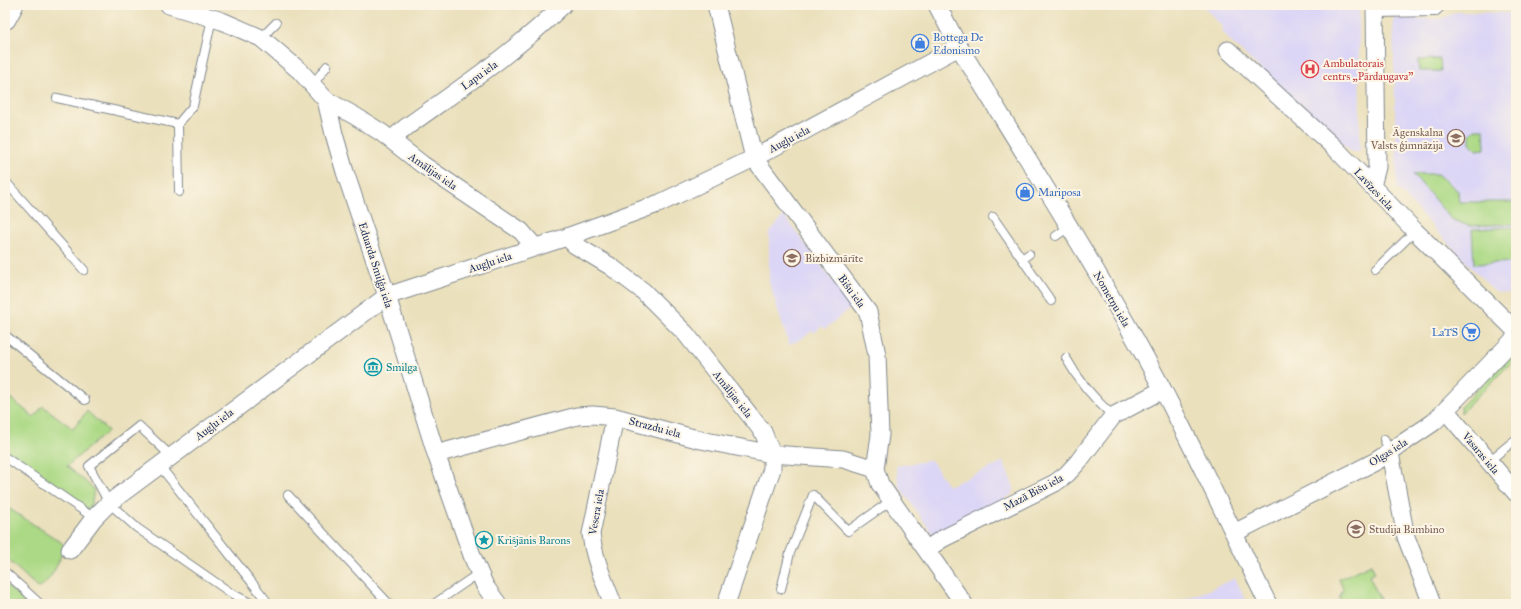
<svg xmlns="http://www.w3.org/2000/svg" width="1521" height="609" viewBox="0 0 1521 609" font-family="'IM FELL Great Primer',serif">
  <style>
    .built { fill: #dcd6f6 }
    .green { fill: #acd985; stroke: #648472 }
    .lines { fill: none; stroke-linecap: round; stroke-linejoin: round }
    .lane-casing { stroke: #82888d; stroke-width: 10 }
    .street-casing { stroke: #82888d; stroke-width: 19 }
    .secondary-casing { stroke: #82888d; stroke-width: 24 }
    .lane { stroke: #fff; stroke-width: 8 }
    .street { stroke: #fff; stroke-width: 17 }
    .secondary { stroke: #fff; stroke-width: 22 }
    .labels { text-anchor: middle; stroke-width: 4; stroke-linejoin: round; paint-order: stroke }
    .shop-label { font-size: 11px; fill: #366cbe; stroke: #fcf5e5; text-anchor: start }
    .health-label { font-size: 11px; fill: #be3a42; stroke: #fcf5e5; text-anchor: start }
    .street-label { font-size: 11px; fill: #1b2f5e; stroke: #fcf5e5 }
    .education-label { font-size: 11px; fill: #785e54; stroke: #fcf5e5; text-anchor: start }
    .culture-label { font-size: 11px; fill: #0d838f; stroke: #fcf5e5; text-anchor: start }
  </style>
  <rect width="100%" height="100%" fill="#fcf5e5"/>
  <filter id="ink" filterUnits="userSpaceOnUse"><feTurbulence type="fractalNoise" baseFrequency=".025" numOctaves="2"/><feDisplacementMap in="SourceGraphic" scale="8" xChannelSelector="R" yChannelSelector="G"/><feConvolveMatrix kernelMatrix="1 2 1 2 8 2 1 2 1" color-interpolation-filters="sRGB"/></filter>
  <filter id="wash" filterUnits="userSpaceOnUse"><feTurbulence type="fractalNoise" baseFrequency=".012" numOctaves="4" result="noise"/><feDisplacementMap in="SourceGraphic" scale="16" xChannelSelector="R" yChannelSelector="G"/><feGaussianBlur stdDeviation="0.9" result="paint"/><feColorMatrix in="noise" values="0 0 0 0 0 0 0 0 0 0 0 0 0 0 0 0 0 1.4 0 .05"/><feComposite in="paint" operator="in"/></filter>
  <g filter="url(#wash)">
    <rect width="100%" height="100%" fill="#eae0bc"/>
    <path class="built" d="M1202 5H1359L1360 152H1352L1233 44 1223 32 1221 25Z
      M1511 5H1516V295L1495 292 1446 241 1397 188 1393 18 1440 19 1457 12 1511 13Z
      M784 215 852 307 825 329 822 326 814 333 812 331 803 338 789 345 769 282V233Z
      M931 460 948 486 995 466 1003 461 1014 487 1013 494 984 512 934 536 899 486 896 466Z
      M1235 578 1248 604H1172L1209 590Z"/>
    <path class="green" d="M1440 59 1441 71H1419L1418 60Z
      M1475 129H1484L1485 149 1476 150 1470 144V134Z
      M1413 174H1438L1458 191 1459 202H1516V224L1469 226 1451 219Z
      M1516 227V262L1474 264 1472 229Z
      M1516 351V358L1461 413V406Z
      M5 394 34 417 43 406 73 429 87 411 108 431 67 466 94 489 92 502 89 510 5 453Z
      M5 506 61 542 65 547C58 562 53 580 38 588L5 557Z
      M1371 564 1375 573 1369 576 1380 599 1375 602V604H1355L1353 601H1342L1339 599 1343 589 1339 579Z
      M5 584 28 604H5Z"/>
  </g>
  <g filter="url(#ink)">
    <g class="lines">
      <defs>
        <path id="lane" d="M1375 13 1435 12 1443 5
          M261 38 276 23
          M313 84 327 66
          M57 98 178 124
          M5 181 84 270
          M179 192 178 124 193 106 212 18
          M993 217 1051 301
          M1056 236 1069 227
          M1022 259 1029 254
          M1375 270 1415 231
          M5 335 85 400
          M1066 358C1078 380 1094 399 1113 416
          M1384 439 1390 453
          M171 456 139 426 89 466 109 503 137 528 231 593 252 604
          M5 457 94 518
          M1488 462 1516 439
          M159 465 269 604
          M288 495 389 604
          M5 572 40 604
          M781 589 790 553 813 495 848 531 892 500
          M434 604 479 573"/>
        <path id="street" d="M169 5 222 21 261 38 300 71 326 100 334 134 345 172 387 296 436 454 473 558 485 586 498 604
          M716 5 754 158 868 312 877 355 880 435 875 469 880 484 964 604
          M937 5 959 47C1028 160 1100 272 1162 388 1199 459 1233 532 1268 604
          M1228 50 1337 150 1415 231 1516 331
          M326 100 355 116 382 133 423 165 521 231 535 247
          M391 140 405 128C459 89 515 52 563 5
          M1372 186 1377 167 1375 5
          M567 237 575 245 610 266 643 291 686 334 763 432 772 454V469L726 604
          M1446 411 1516 493
          M1390 453 1406 537 1432 604
          M436 454 577 416 593 415 615 417 701 440 772 454 843 459 875 469
          M1234 533 1376 461 1434 422 1516 337
          M927 549 942 539 1055 483 1067 474 1078 462 1113 416 1162 390
          M70 550 94 518 109 503 387 296 567 237 660 203 754 158 959 47
          M613 604C604 581 594 559 591 534L615 417"/>
        <path id="secondary" d="M5 18 12 5"/>
      </defs>
      <use href="#lane" class="lane-casing"/>
      <use href="#street" class="street-casing"/>
      <use href="#secondary" class="secondary-casing"/>
      <use href="#lane" class="lane"/>
      <use href="#street" class="street"/>
      <use href="#secondary" class="secondary"/>
    </g>
  </g>
  <defs>
    <symbol id="shop-ring" viewBox="-11 -11 22 22"><circle r="9.5" fill="#fcf5e5" stroke="#3f7fe0" stroke-width="1.5"/><path d="M-5-2.5h2.3a2.7 3.5 0 0 1 5.4 0H5L5.5 6h-11ZM-1.5-2.5h3a1.5 2.3 0 0 0-3 0Z" fill="#3f7fe0"/></symbol>
    <symbol id="hospital-ring" viewBox="-11 -11 22 22"><circle r="9.5" fill="#fcf5e5" stroke="#e0444e" stroke-width="1.5"/><path d="M-5-5h3v3.5h4V-5h3V5h-3V1.5h-4V5h-3Z" fill="#e0444e"/></symbol>
    <symbol id="school-ring" viewBox="-11 -11 22 22"><circle r="9.5" fill="#fcf5e5" stroke="#8d6e63" stroke-width="1.5"/><path d="M0-5L7-2L0 1L-7-2ZM-4 1L0 2.5L4 1V4Q0 6-4 4Z" fill="#8d6e63"/></symbol>
    <symbol id="supermarket-ring" viewBox="-11 -11 22 22"><circle r="9.5" fill="#fcf5e5" stroke="#3f7fe0" stroke-width="1.5"/><path d="M-6-5.5h2.5l.6 2H6L4.5 2H-2.5L-4.4-4H-6ZM-1.5 3.2a1.3 1.3 0 1 0 .1 0ZM3 3.2a1.3 1.3 0 1 0 .1 0Z" fill="#3f7fe0"/></symbol>
    <symbol id="museum-ring" viewBox="-11 -11 22 22"><circle r="9.5" fill="#fcf5e5" stroke="#0f9aa8" stroke-width="1.5"/><path d="M0-6L6-3V-2H-6V-3ZM-5-1h2V3h-2ZM-1-1h2V3h-2ZM3-1h2V3H3ZM-6 4H6V6H-6Z" fill="#0f9aa8"/></symbol>
    <symbol id="sight-ring" viewBox="-11 -11 22 22"><circle r="9.5" fill="#fcf5e5" stroke="#0f9aa8" stroke-width="1.5"/><path d="M0-6L1.8-2.2L6-1.7L2.9 1.2L3.7 5.4L0 3.3L-3.7 5.4L-2.9 1.2L-6-1.7L-1.8-2.2Z" fill="#0f9aa8"/></symbol>
  </defs>
  <g fill-rule="evenodd">
    <use href="#shop-ring" x="910" y="33" width="20" height="20"/>
    <use href="#hospital-ring" x="1300" y="59" width="20" height="20"/>
    <use href="#school-ring" x="1446" y="128" width="20" height="20"/>
    <use href="#shop-ring" x="1015" y="182" width="20" height="20"/>
    <use href="#school-ring" x="782" y="248" width="20" height="20"/>
    <use href="#supermarket-ring" x="1461" y="322" width="20" height="20"/>
    <use href="#museum-ring" x="363" y="357" width="20" height="20"/>
    <use href="#school-ring" x="1346" y="519" width="20" height="20"/>
    <use href="#sight-ring" x="474" y="530" width="20" height="20"/>
  </g>
  <g class="labels">
    <g class="shop-label">
      <text x="933" y="41">Bottega De<tspan x="933" dy="13">Edonismo</tspan></text>
      <text x="1038" y="196">Mariposa</text>
      <text x="1458" y="336" text-anchor="end">LaTS</text>
    </g>
    <g class="health-label">
      <text x="1323" y="67">Ambulatorais<tspan x="1323" dy="13">centrs „Pārdaugava”</tspan></text>
    </g>
    <g class="street-label">
      <text transform="translate(479 75) rotate(-36)" y="4">Lapu iela</text>
      <text transform="translate(789 139) rotate(-28)" y="4">Augļu iela</text>
      <text transform="translate(433 171) rotate(35)" y="4">Amālijas iela</text>
      <text transform="translate(1374 189) rotate(47)" y="4">Lavīzes iela</text>
      <text transform="translate(490 262) rotate(-18)" y="4">Augļu iela</text>
      <text transform="translate(376 265) rotate(72)" y="4">Eduarda Smiļģa iela</text>
      <text transform="translate(852 291) rotate(54)" y="4">Bišu iela</text>
      <text transform="translate(1112 299) rotate(60)" y="4">Nometņu iela</text>
      <text transform="translate(733 394) rotate(52)" y="4">Amālijas iela</text>
      <text transform="translate(214 424) rotate(-37)" y="4">Augļu iela</text>
      <text transform="translate(655 427) rotate(15)" y="4">Strazdu iela</text>
      <text transform="translate(1388 452) rotate(-32)" y="4">Olgas iela</text>
      <text transform="translate(1481 453) rotate(50)" y="4">Vasaras iela</text>
      <text transform="translate(1033 492) rotate(-28)" y="4">Mazā Bišu iela</text>
      <text transform="translate(596 512) rotate(-80)" y="4">Vesera iela</text>
    </g>
    <g class="education-label">
      <text x="1443" y="136" text-anchor="end">Āgenskalna<tspan x="1443" dy="13">Valsts ģimnāzija</tspan></text>
      <text x="805" y="262">Bizbizmārīte</text>
      <text x="1369" y="533">Studija Bambino</text>
    </g>
    <g class="culture-label">
      <text x="386" y="371">Smilga</text>
      <text x="497" y="544">Krišjānis Barons</text>
    </g>
  </g>
  <rect width="1521" height="609" fill="none" stroke="#fcf5e5" stroke-width="20"/>
</svg>
